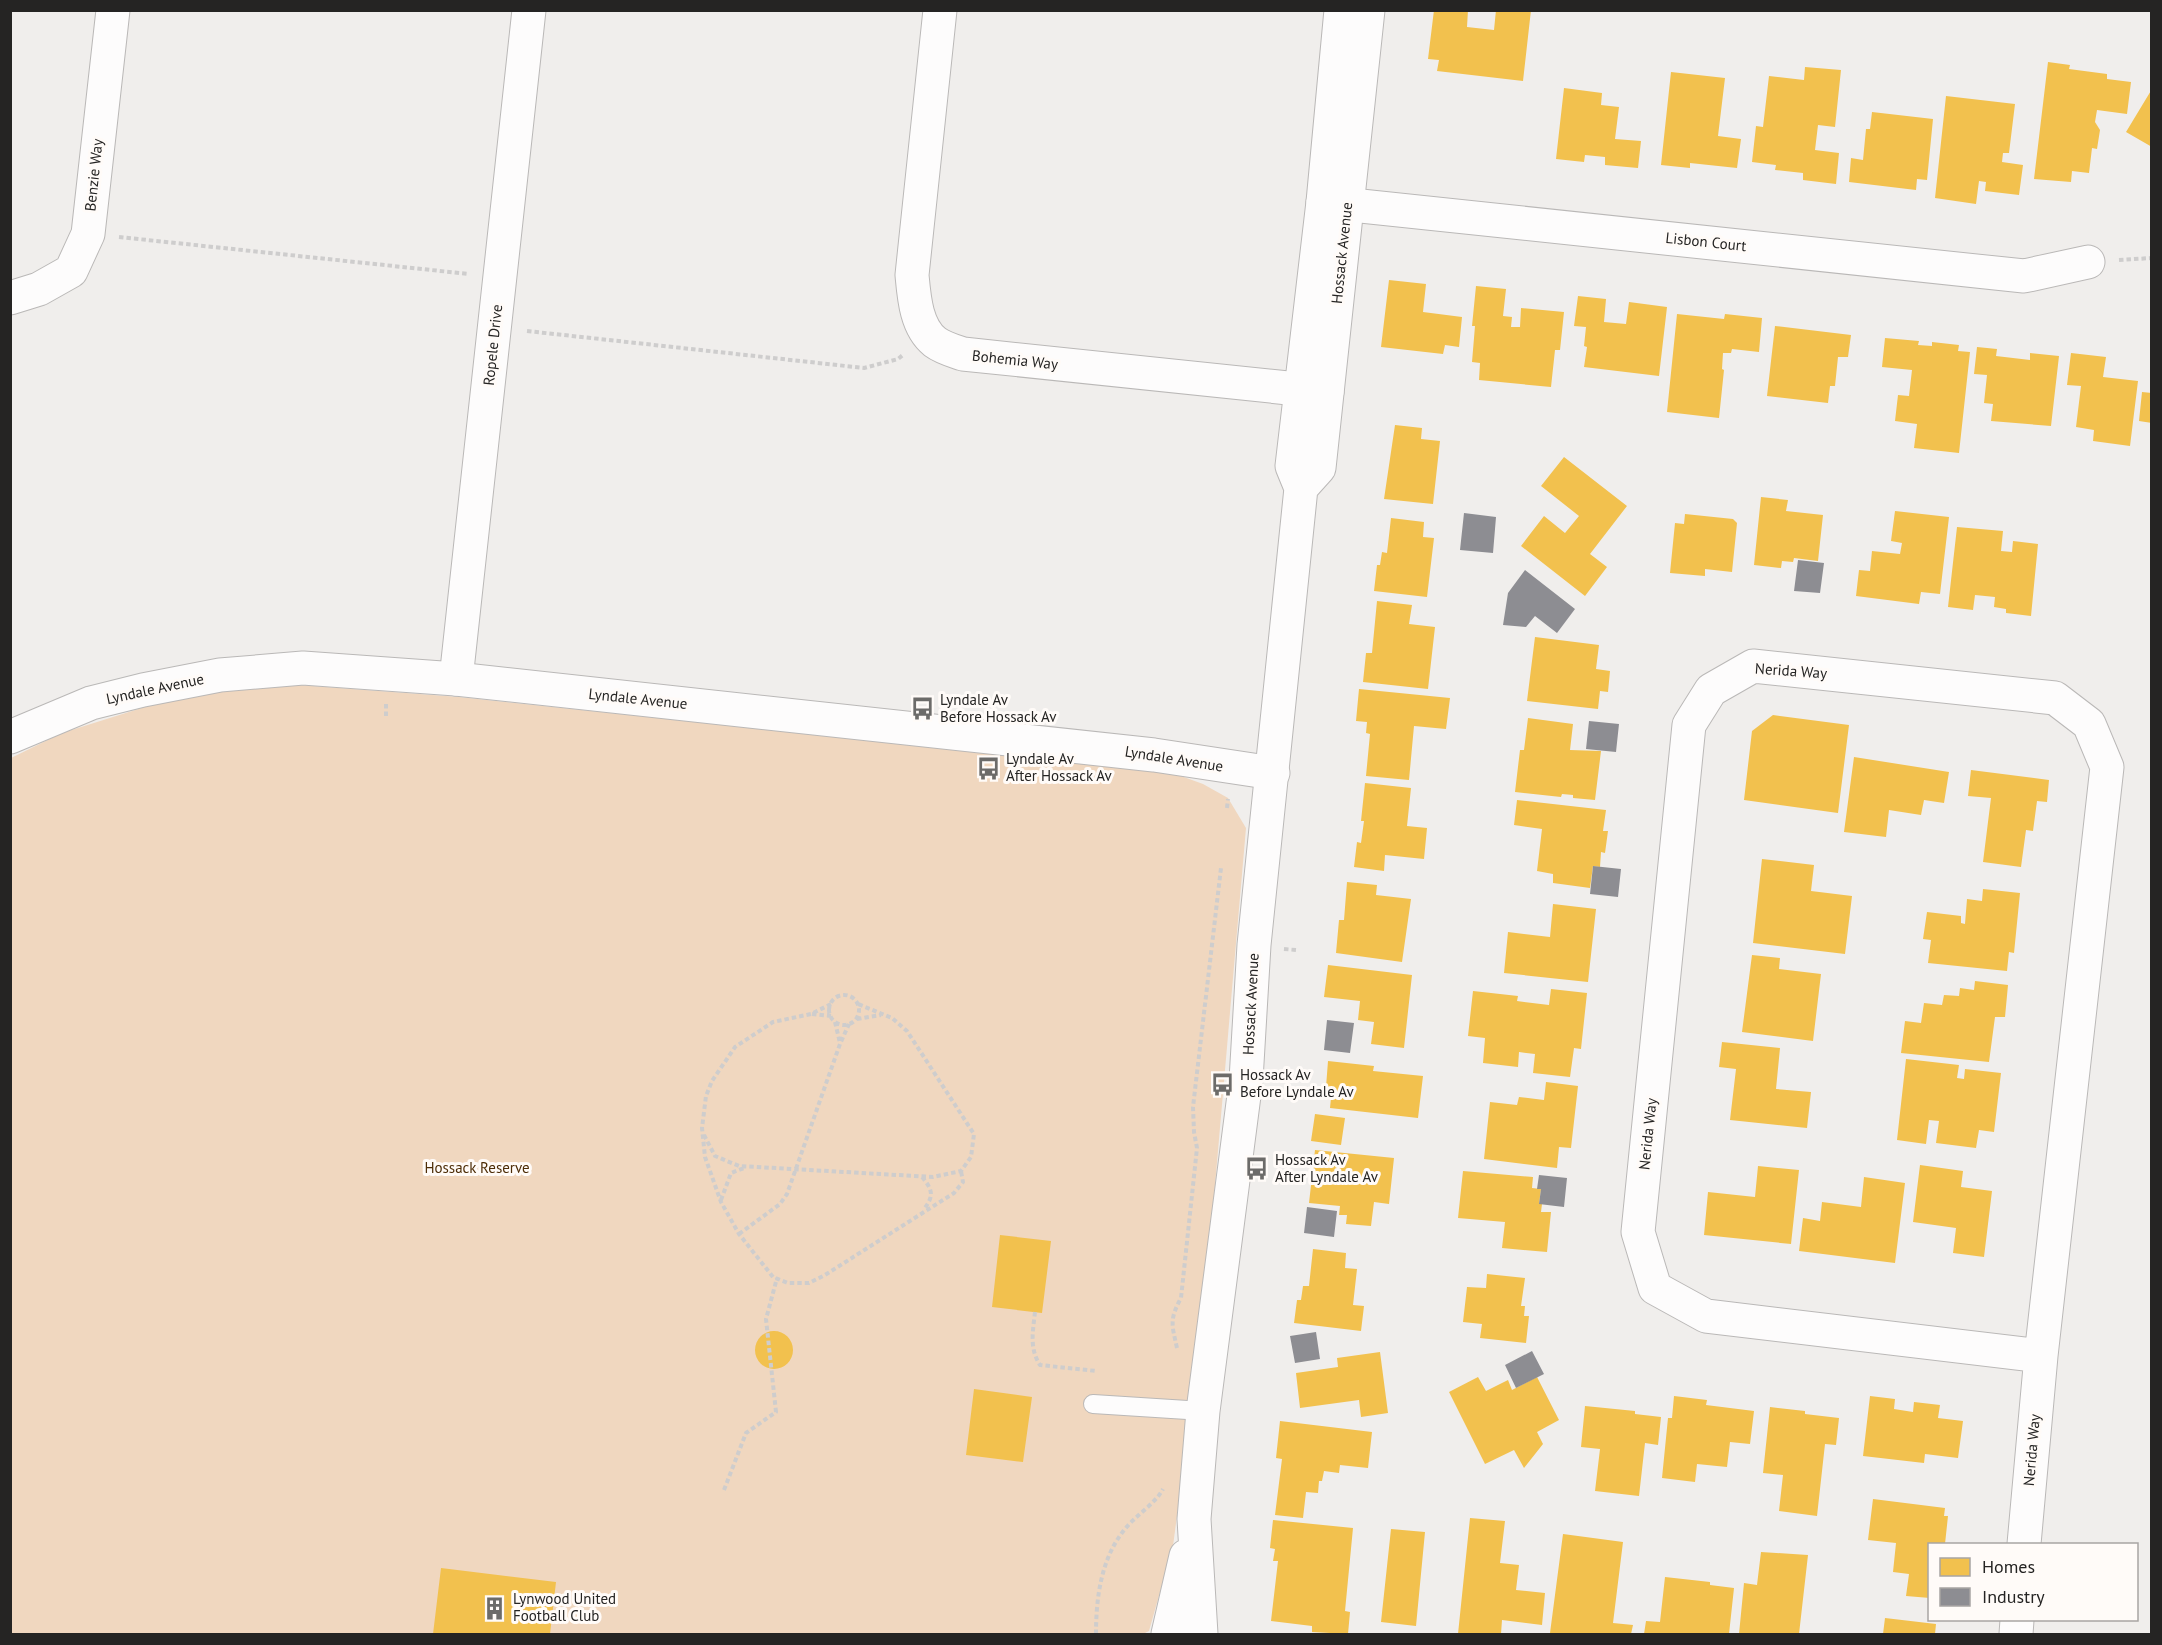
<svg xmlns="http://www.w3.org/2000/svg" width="2162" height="1645" viewBox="0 0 2162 1645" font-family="'PT Sans',sans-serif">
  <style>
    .green { fill: #f0d7bf }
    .homes { fill: #f2c14e }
    .industry { fill: #8d8d92 }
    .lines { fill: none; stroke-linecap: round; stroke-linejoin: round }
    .service-casing { stroke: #bab8b7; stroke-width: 20 }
    .minor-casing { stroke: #bab8b7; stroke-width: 35 }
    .tertiary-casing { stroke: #bab8b7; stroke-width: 35 }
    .secondary-casing { stroke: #bab8b7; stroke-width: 35 }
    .path { stroke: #cecdcd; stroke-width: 4; stroke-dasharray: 4.5 3; stroke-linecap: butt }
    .service { stroke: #fdfcfc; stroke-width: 18 }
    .minor { stroke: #fdfcfc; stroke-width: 33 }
    .tertiary { stroke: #fdfcfc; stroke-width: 33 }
    .secondary { stroke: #fdfcfc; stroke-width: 33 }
    .labels { text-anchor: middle; stroke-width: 6; stroke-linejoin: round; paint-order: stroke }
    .street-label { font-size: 15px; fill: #252423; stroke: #fffbf8 }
    .poi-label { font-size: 15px; fill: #252423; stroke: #fffbf8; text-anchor: start }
    .park-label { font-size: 15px; fill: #4d2d07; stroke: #fffbf8 }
  </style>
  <rect width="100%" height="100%" fill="#f0eeec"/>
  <path class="green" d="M299 685 459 697 1170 772 1203 784 1228 798 1246 828 1204 1312 1173 1546 1149 1631 1143 1634H11V758L62 733 148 706 220 692Z"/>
  <path class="homes" d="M1434 10H1468L1467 27 1494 30 1496 10H1531L1523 81 1437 71 1439 60 1428 59Z
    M2048 62 2070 65 2069 69 2107 74V79L2131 82 2127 114 2097 110 2095 122 2100 130 2097 149 2092 148 2089 173 2072 171 2071 182 2034 179Z
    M1805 67 1841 70 1835 127 1818 125 1815 150 1839 153 1836 184 1803 180V173L1775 170 1776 165 1752 162 1756 126 1763 127 1769 76 1804 80Z
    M1671 72 1725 78 1718 136 1741 139 1737 168 1690 163V168L1661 165Z
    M1564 88 1602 93 1601 105 1619 107 1615 139 1641 141 1638 168 1605 165V157L1585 155 1584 162 1556 159Z
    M2152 89V147L2126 132Z
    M1946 96 2015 104 2009 153H2003L2002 162 2023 165 2019 195 1985 191 1986 182 1979 181 1976 204 1935 198Z
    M1872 112 1933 119 1927 180 1917 179 1916 190 1849 182 1851 158 1863 160 1866 129H1870Z
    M1389 280 1426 284 1423 312 1462 317 1459 347 1445 345 1443 354 1381 347Z
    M1476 286 1506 289 1503 316 1512 317 1511 327H1520L1521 308 1564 312 1560 350H1555L1551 387 1479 380 1480 363 1472 362 1475 326H1472Z
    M1578 296 1606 299 1604 322 1626 324 1629 302 1667 307 1659 376 1584 367 1587 347 1584 346 1586 327 1574 326Z
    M1677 314 1724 319 1725 314 1762 318 1759 352 1732 349 1731 353H1723L1722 369 1724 370 1719 418 1667 412Z
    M1775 326 1851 335 1848 357H1838L1835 386H1830L1828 403 1767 396Z
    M1885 338 1919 341 1918 345 1932 346V342L1959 345 1958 351 1970 352 1959 453 1914 448 1917 424 1895 421 1898 395 1909 396 1912 370 1882 367Z
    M1977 347 1997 349 1996 356 2030 360V353L2059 356 2051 426 1991 421 1993 404 1984 403 1987 375 1974 374Z
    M2071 353 2106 357 2103 377 2138 381 2130 446 2093 441 2094 430 2076 427 2081 386 2067 385Z
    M2142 392 2152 393V423L2139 421Z
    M1395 425 1422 428 1421 439 1440 441 1433 504 1384 499Z
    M1564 457 1627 506 1590 554 1607 567 1585 596 1521 546 1544 516 1565 533 1579 516 1541 486Z
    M1761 497 1788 500 1786 511 1823 515 1818 561 1794 558 1793 562 1782 561 1781 568 1754 565Z
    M1895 511 1949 517 1940 594 1921 592 1919 604 1856 596 1859 570 1870 571 1872 551 1900 554 1902 543 1891 541Z
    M1685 514 1733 519 1737 523 1732 572 1705 569V576L1670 573 1675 523 1684 524Z
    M1391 518 1424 522 1423 537 1434 538 1427 597 1374 591 1377 565H1380L1382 552 1387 553Z
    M1957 527 2003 531 2001 551 2012 552 2013 541 2038 544 2031 616 2006 613V609L1994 607 1995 597 1975 595 1973 610 1948 607Z
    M1377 601 1412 605 1409 624 1435 627 1428 689 1363 682 1366 653H1372Z
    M1535 637 1599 645 1596 669 1610 671 1608 692 1600 691 1598 709 1527 701Z
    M1359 689 1450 698 1446 729 1414 726 1409 780 1366 776 1370 734 1366 733 1367 722 1356 721Z
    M1773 715 1849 725 1838 813 1744 800 1752 731Z
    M1528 718 1573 724 1570 750 1601 751 1595 800 1573 798V795L1562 794 1561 797 1515 792 1520 750H1524Z
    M1854 757 1949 772 1944 803 1924 800 1921 815 1889 810 1886 837 1844 832Z
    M1971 770 2049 780 2047 802 2037 801 2033 831 2026 830 2021 867 1983 862 1991 798 1968 796Z
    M1365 783 1411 788 1407 826 1427 828 1424 859 1385 855 1384 871 1354 867 1357 842 1361 843 1364 821H1361Z
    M1517 800 1606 810 1603 831H1608L1605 853 1601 852 1600 867 1593 866 1590 888 1553 883V874L1537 871 1542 829 1514 825Z
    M1762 859 1814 865 1811 891 1852 896 1845 954 1753 943Z
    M1347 882 1377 885 1376 895 1411 899 1402 962 1336 953 1339 920H1344Z
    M1983 889 2020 893 2014 953 2009 952 2007 971 1928 963 1931 940 1923 939 1927 912 1961 916V923L1965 924 1967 899 1982 901Z
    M1553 904 1596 909 1588 982 1504 973 1508 932 1550 937Z
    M1752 955 1780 958 1779 969 1821 974 1813 1041 1742 1032Z
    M1328 965 1412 975 1404 1048 1371 1044 1374 1022 1358 1020 1360 1001 1324 997Z
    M1975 981 2008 985 2005 1017H1995L1989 1062 1901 1053 1905 1021 1921 1023 1924 1003 1942 1005 1944 995 1959 996 1960 988 1974 990Z
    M1551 989 1587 993 1581 1049 1574 1048 1570 1077 1533 1073 1535 1054 1519 1052 1518 1067 1483 1063 1485 1038 1468 1036 1473 991 1518 996 1517 1001 1549 1005Z
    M1722 1042 1780 1048 1776 1089 1811 1092 1807 1128 1730 1120 1736 1069 1719 1067Z
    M1906 1059 1959 1065 1957 1078 1964 1079 1965 1069 2001 1073 1994 1132 1979 1130 1976 1148 1936 1143 1939 1121 1929 1120 1926 1144 1897 1140Z
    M1328 1061 1374 1066 1373 1071 1423 1076 1418 1118 1330 1108 1332 1088 1326 1087Z
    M1546 1082 1578 1086 1571 1148 1559 1147 1557 1168 1484 1159 1490 1102 1517 1105 1519 1097 1544 1100Z
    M1315 1114 1345 1118 1341 1145 1311 1141Z
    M1315 1150 1394 1158 1389 1204 1374 1202 1371 1226 1346 1224 1347 1215H1339L1340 1206 1309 1203Z
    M1920 1165 1963 1171 1961 1187 1992 1191 1984 1257 1953 1253 1956 1228 1913 1222Z
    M1758 1166 1799 1170 1791 1244 1704 1235 1708 1192 1755 1197Z
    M1463 1171 1533 1177 1532 1188 1541 1189 1539 1204H1542L1541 1212H1551L1547 1252 1502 1248 1505 1222 1458 1218Z
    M1864 1177 1905 1183 1895 1263 1799 1251 1803 1218 1820 1221 1822 1202 1861 1207Z
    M1000 1235 1051 1241 1042 1313 992 1307Z
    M1313 1249 1346 1253 1345 1268 1357 1269 1353 1305 1364 1306 1361 1331 1294 1323 1297 1300H1301L1303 1286H1309Z
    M1487 1274 1525 1278 1521 1306H1525L1524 1316H1529L1526 1343 1480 1338 1482 1324 1463 1322 1467 1287 1486 1288Z
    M755 1350a19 19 0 1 1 38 0a19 19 0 1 1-38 0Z
    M1380 1352 1388 1413 1361 1417 1359 1400 1300 1408 1296 1373 1338 1367 1337 1358Z
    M1478 1377 1486 1391 1508 1380 1512 1390 1537 1377 1559 1420 1537 1432 1543 1444 1524 1468 1514 1450 1485 1464 1449 1392Z
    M974 1389 1032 1397 1023 1462 966 1455Z
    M1674 1396 1707 1400 1706 1405 1754 1411 1750 1444 1730 1442 1727 1467 1697 1464 1695 1482 1662 1478 1668 1418H1672Z
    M1870 1396 1895 1399 1894 1409 1913 1412 1914 1402 1940 1405 1938 1418 1963 1421 1958 1458 1925 1454 1924 1463 1863 1456Z
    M1585 1406 1635 1411V1414L1661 1417 1658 1445 1645 1443 1639 1496 1595 1491 1600 1449 1581 1447Z
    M1770 1407 1805 1411V1414L1839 1418 1836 1445 1825 1444 1817 1516 1779 1511 1783 1475 1763 1473Z
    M1280 1421 1372 1432 1368 1468 1340 1465 1339 1473 1324 1471 1322 1481H1319L1318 1493 1306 1492 1303 1518 1275 1515 1282 1459 1276 1458Z
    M1873 1499 1945 1508 1944 1516H1948L1945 1544H1930V1598L1906 1596 1909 1574 1893 1572 1896 1543 1868 1540Z
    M1470 1518 1505 1521 1500 1563 1519 1565 1516 1590 1545 1593 1542 1625 1502 1620 1501 1634H1458Z
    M1273 1520 1353 1528 1345 1611 1350 1612 1348 1634 1312 1632V1626L1271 1621 1278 1561H1273L1275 1549 1270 1548Z
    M1391 1529 1425 1532 1416 1626 1381 1622Z
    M1563 1534 1623 1542 1613 1623 1633 1625 1631 1634 1550 1633Z
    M1761 1552 1808 1555 1799 1634H1739L1744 1583 1757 1585Z
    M441 1568 556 1582 550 1634H433Z
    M1665 1577 1710 1582V1585L1734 1588 1729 1634H1644L1646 1621 1660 1622Z
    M1885 1618 1936 1624 1935 1634H1883Z"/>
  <path class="industry" d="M1464 513 1496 517 1493 553 1460 550Z
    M1798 560 1824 563 1820 593 1794 591Z
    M1525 570 1575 609 1557 633 1535 616 1526 627 1503 625 1508 593Z
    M1589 721 1619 724 1616 752 1586 749Z
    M1593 866 1621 869 1618 897 1590 894Z
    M1327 1020 1354 1023 1350 1053 1324 1050Z
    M1539 1175 1567 1178 1564 1207 1539 1204 1541 1189H1537Z
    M1307 1207 1337 1211 1334 1237 1304 1233Z
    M1316 1332 1320 1359 1295 1363 1290 1336Z
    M1532 1351 1544 1374 1516 1388 1505 1365Z"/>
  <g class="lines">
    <defs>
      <path id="service" d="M1093 1404 1203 1411"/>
      <path id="minor" d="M940 10 912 275C914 297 916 327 935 342 943 348 954 351 963 354L1327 392
        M1323 202 2024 276 2088 262
        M10 298 39 289 71 271 88 234 113 10
        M456 679 529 10
        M2024 1544 2041 1356 2107 767 2089 724 2055 698 1753 666 1711 690 1689 725 1638 1232 1655 1288 1706 1316 2041 1356
        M2016 1634 2017 1620"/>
      <path id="tertiary" d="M10 737 91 703 143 690 220 675 303 668 456 679 1154 755 1273 773"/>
      <path id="secondary" d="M1301 488 1319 468 1368 10
        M1168 1634 1186 1556
        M1201 1634 1194 1519 1203 1411 1246 1080 1254 945 1301 488 1292 466 1323 202 1341 10"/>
    </defs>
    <use href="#service" class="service-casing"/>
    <use href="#minor" class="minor-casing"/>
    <use href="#tertiary" class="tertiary-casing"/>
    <use href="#secondary" class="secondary-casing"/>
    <path class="path" d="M119 237 469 274
      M2119 260 2152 258
      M527 331 864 368 898 359 904 354
      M386 716V704
      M1227 808 1228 799
      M1284 949 1296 950
      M829 1010a15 15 0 1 1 30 0a15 15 0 1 1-30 0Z
      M831 1004 811 1014 773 1022 735 1047 712 1081 706 1096 702 1128 705 1157 721 1202 739 1234 773 1277 788 1283H809L825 1275 954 1193 963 1182 961 1171
      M812 1014 831 1016
      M857 1019 881 1015
      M835 1022 840 1043
      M704 1135 715 1156 739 1166 933 1177 961 1171 971 1157 974 1134 907 1031 892 1018 858 1004
      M922 1177C933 1190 934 1196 924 1209
      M721 1200 731 1173 744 1168
      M739 1234 780 1204 787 1194 840 1044 849 1024
      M1035 1312C1033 1331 1029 1348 1040 1365L1096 1371
      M1177 1348C1172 1325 1169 1320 1181 1298L1197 1148 1194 1132 1193 1107 1221 868
      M724 1490 746 1433 776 1412 766 1319 777 1278
      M1096 1634C1096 1598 1101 1558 1125 1529 1136 1515 1155 1504 1163 1489"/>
    <use href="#service" class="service"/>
    <use href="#minor" class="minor"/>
    <use href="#tertiary" class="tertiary"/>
    <use href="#secondary" class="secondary"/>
  </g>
  <defs>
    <symbol id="bus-bare" viewBox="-9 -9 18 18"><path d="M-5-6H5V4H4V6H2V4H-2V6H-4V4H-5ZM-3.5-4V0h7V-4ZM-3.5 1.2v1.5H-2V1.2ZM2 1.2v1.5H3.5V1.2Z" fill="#6c6b69" stroke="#fffbf8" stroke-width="2.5" paint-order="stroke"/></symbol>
    <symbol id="building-bare" viewBox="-9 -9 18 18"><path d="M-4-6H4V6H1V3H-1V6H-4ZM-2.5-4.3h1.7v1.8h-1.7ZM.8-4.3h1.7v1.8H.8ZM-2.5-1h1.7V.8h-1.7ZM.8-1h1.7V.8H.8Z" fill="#6c6b69" stroke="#fffbf8" stroke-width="2.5" paint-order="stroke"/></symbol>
  </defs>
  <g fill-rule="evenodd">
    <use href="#bus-bare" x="906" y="692" width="33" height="33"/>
    <use href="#bus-bare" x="972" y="752" width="33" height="33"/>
    <use href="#bus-bare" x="1206" y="1068" width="33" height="33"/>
    <use href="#bus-bare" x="1240" y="1152" width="33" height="33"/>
    <use href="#building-bare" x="478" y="1592" width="33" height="33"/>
  </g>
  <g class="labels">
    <g class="street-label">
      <text transform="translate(94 175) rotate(-84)" y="5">Benzie Way</text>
      <text transform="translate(1706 242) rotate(6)" y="5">Lisbon Court</text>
      <text transform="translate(1342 253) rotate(-84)" y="5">Hossack Avenue</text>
      <text transform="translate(493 345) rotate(-84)" y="5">Ropele Drive</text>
      <text transform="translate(1015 360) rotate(6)" y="5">Bohemia Way</text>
      <text transform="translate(1791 671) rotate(4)" y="5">Nerida Way</text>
      <text transform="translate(155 689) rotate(-12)" y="5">Lyndale Avenue</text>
      <text transform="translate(638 699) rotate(6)" y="5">Lyndale Avenue</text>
      <text transform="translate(1174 759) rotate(9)" y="5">Lyndale Avenue</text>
      <text transform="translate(1251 1004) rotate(-87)" y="5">Hossack Avenue</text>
      <text transform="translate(1648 1134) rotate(-84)" y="5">Nerida Way</text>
      <text transform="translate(2032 1450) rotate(-85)" y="5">Nerida Way</text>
    </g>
    <g class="poi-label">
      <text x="940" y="705">Lyndale Av<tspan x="940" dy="17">Before Hossack Av</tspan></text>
      <text x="1006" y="764">Lyndale Av<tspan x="1006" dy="17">After Hossack Av</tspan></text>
      <text x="1240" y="1080">Hossack Av<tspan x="1240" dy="17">Before Lyndale Av</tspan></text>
      <text x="1275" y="1165">Hossack Av<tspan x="1275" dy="17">After Lyndale Av</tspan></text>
      <text x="513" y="1604">Lynwood United<tspan x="513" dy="17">Football Club</tspan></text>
    </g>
    <g class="park-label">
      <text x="477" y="1173">Hossack Reserve</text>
    </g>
  </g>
  <rect width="2162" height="1645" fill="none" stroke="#252423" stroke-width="24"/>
  <rect x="1928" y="1543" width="210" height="78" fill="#fffbf8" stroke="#a8a5a3" stroke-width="1.5"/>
  <rect x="1940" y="1558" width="30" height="18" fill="#f2c14e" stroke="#a8a5a3" stroke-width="1.5"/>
  <text x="1982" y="1573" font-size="18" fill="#252423">Homes</text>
  <rect x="1940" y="1588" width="30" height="18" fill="#8d8d92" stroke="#a8a5a3" stroke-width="1.5"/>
  <text x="1982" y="1603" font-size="18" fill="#252423">Industry</text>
</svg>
